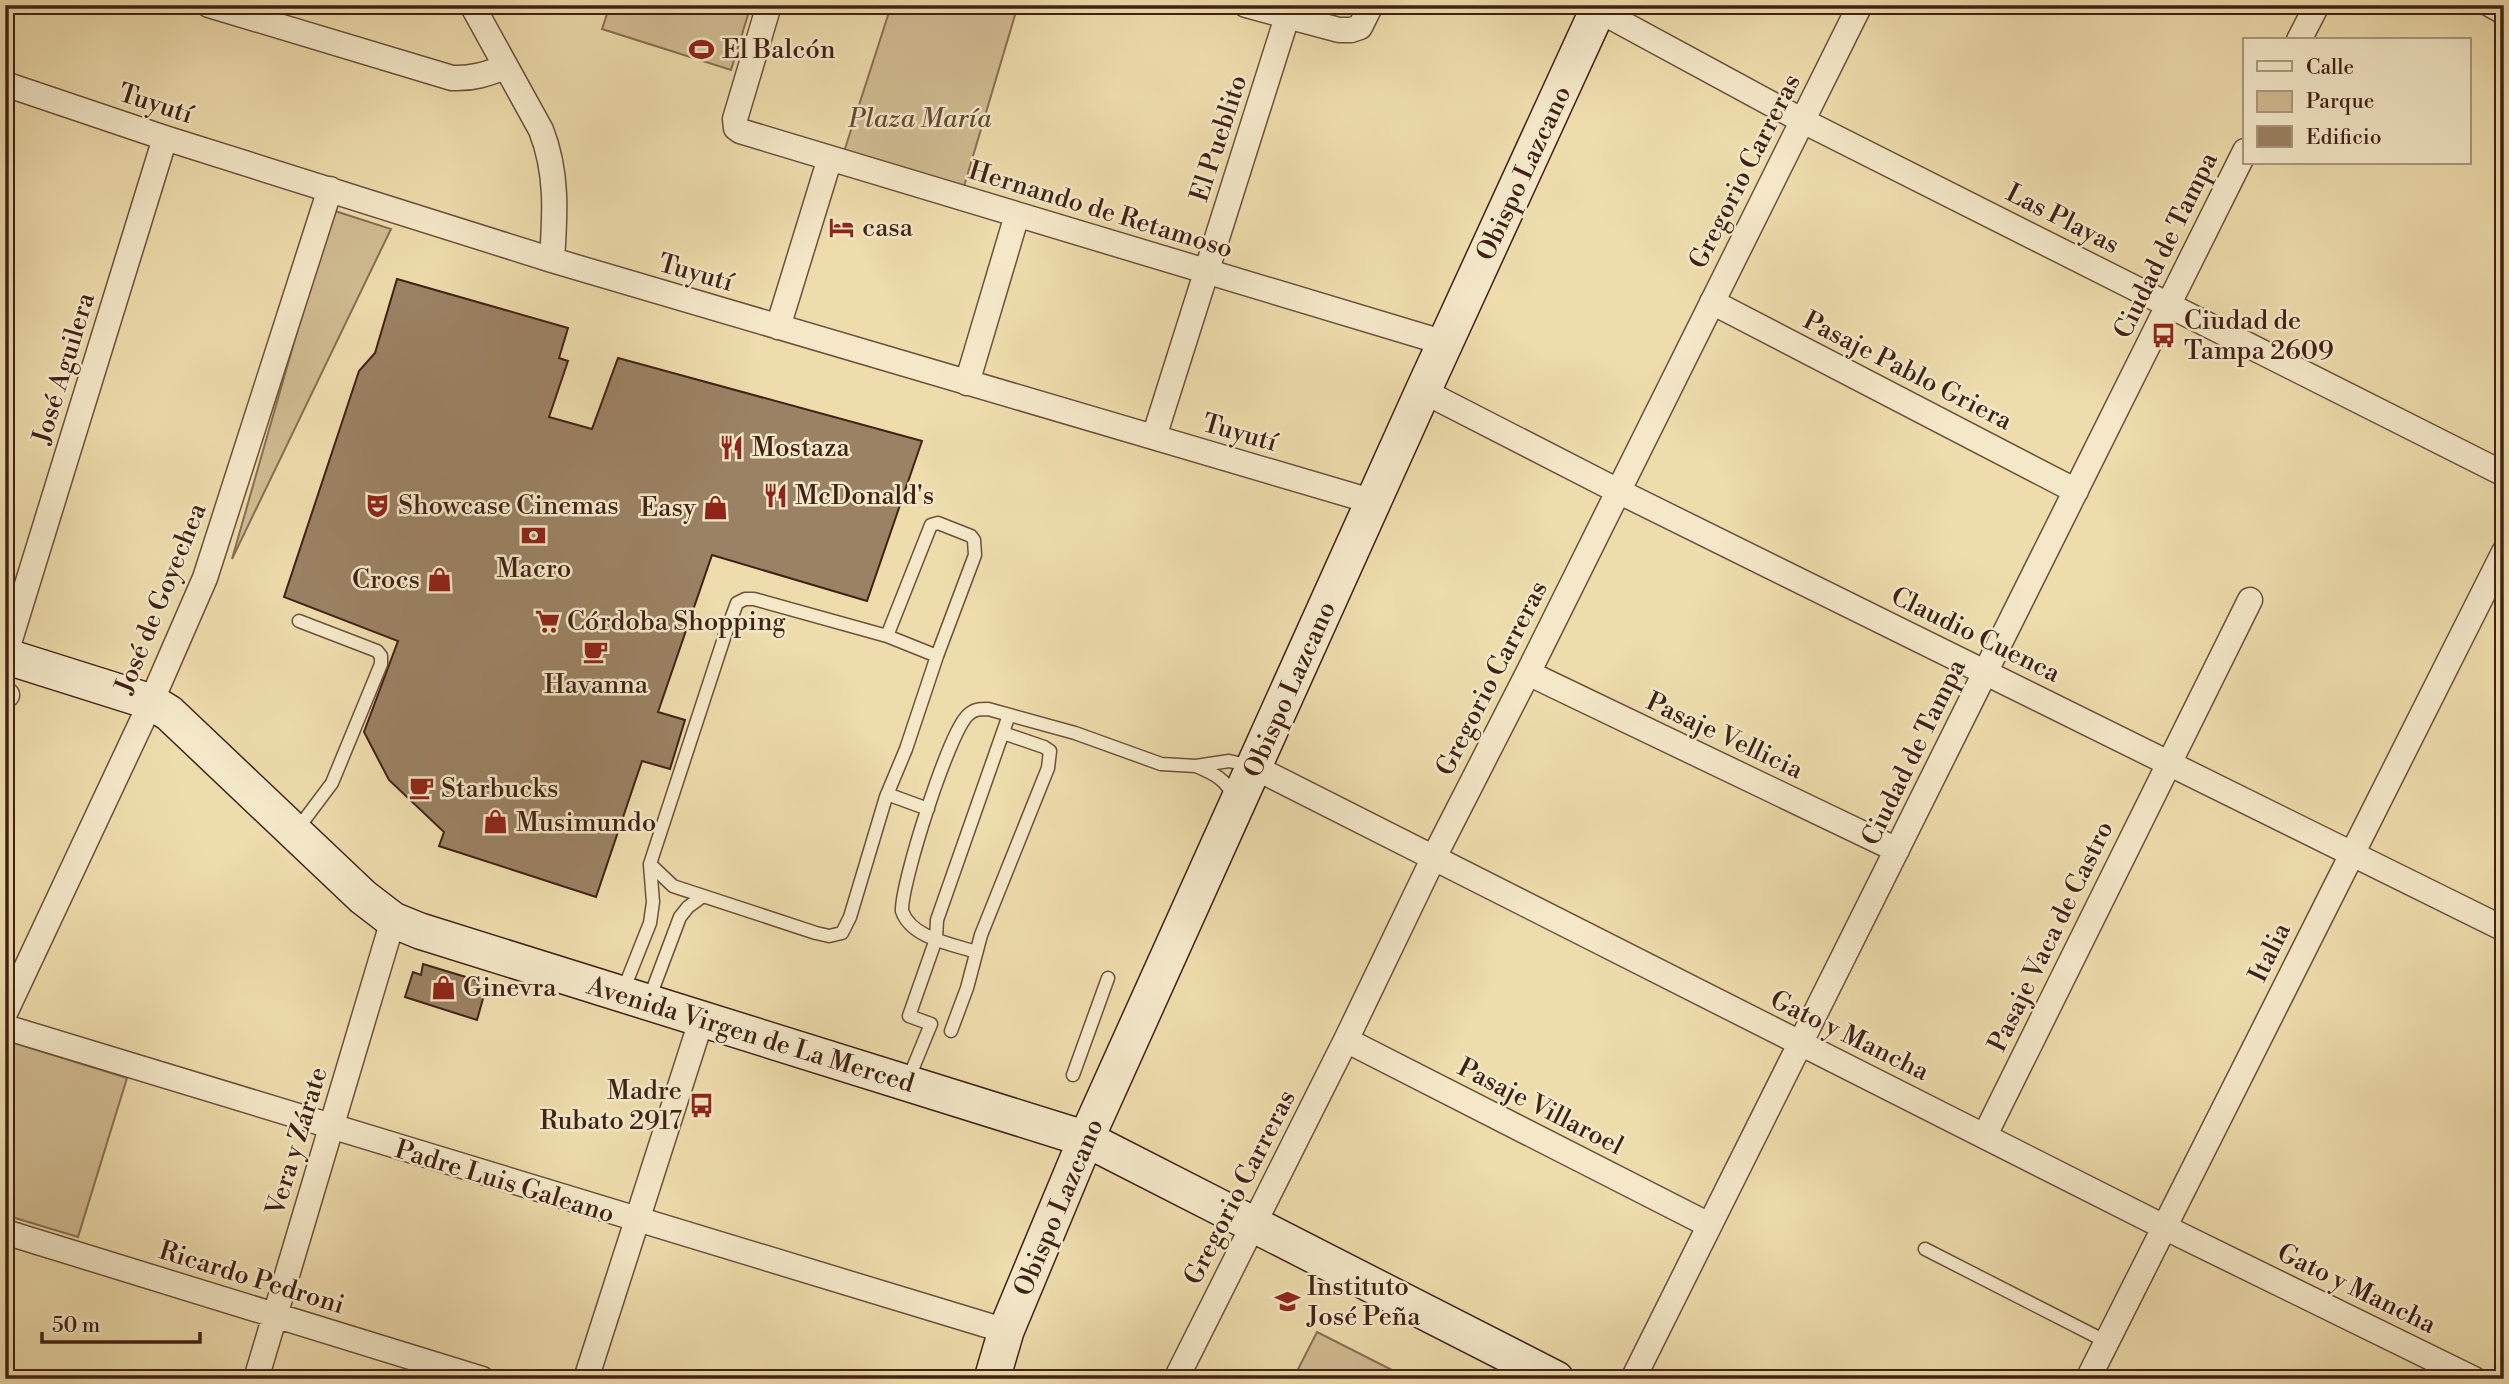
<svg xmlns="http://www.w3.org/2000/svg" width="2509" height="1384" viewBox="0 0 2509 1384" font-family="'Libre Bodoni',serif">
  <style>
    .green { fill: #d1bc92; stroke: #896e54; stroke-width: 2 }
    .building { fill: #9b8264; stroke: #412115; stroke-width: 2 }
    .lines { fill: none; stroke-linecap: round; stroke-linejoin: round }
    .lane-casing { stroke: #6c503b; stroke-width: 15 }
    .street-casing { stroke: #6c503b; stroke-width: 27 }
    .secondary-casing { stroke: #412115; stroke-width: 38 }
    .lane { stroke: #f4e8c9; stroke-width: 12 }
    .street { stroke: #f4e8c9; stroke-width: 24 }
    .secondary { stroke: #f4e8c9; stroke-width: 35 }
    .labels { text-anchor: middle; stroke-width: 5; stroke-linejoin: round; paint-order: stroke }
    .poi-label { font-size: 26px; fill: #412115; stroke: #f4e8c9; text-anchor: start }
    .street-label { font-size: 26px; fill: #412115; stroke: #f4e8c9 }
    .park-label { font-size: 26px; font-style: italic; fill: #654834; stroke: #f4e8c9 }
  </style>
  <rect width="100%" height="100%" fill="#eedcac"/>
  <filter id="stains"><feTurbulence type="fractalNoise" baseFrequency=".00286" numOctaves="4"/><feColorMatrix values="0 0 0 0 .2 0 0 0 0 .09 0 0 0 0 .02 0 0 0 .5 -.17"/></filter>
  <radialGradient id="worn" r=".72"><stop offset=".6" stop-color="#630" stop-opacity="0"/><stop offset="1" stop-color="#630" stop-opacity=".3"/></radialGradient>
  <path class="green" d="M610 5H751L731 70 602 29Z
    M878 5H1018L962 193 841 161 890 9Z
    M332 210 391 229 232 559Z
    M5 1040 127 1078 78 1237 5 1215Z
    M1317 1332 1394 1371 1391 1379H1293Z"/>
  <path class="building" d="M397 279 568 328 559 358 568 361 549 417 592 429 618 358 922 441 867 601 712 555 658 712 685 720 670 769 642 761 596 897 439 846 444 832 389 780 364 732 398 641 284 597 359 371 375 353Z
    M423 964 479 981 476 993 484 995 477 1020 405 997 413 972 421 975Z"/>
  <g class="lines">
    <defs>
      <path id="lane" d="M745 599H754L887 636 937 656 906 749 886 797 850 917 842 933 829 936 816 933 673 886 650 864 725 635 737 603Z
        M887 636 931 525 938 523 971 536 974 540 975 555 937 656
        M1196 766C1212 773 1227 779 1233 797
        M887 794 928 809
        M296 831 332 783 381 664V656L377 651 299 621
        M976 952C952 944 911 938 902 911 901 883 949 732 968 715 974 709 980 709 988 709L1075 733 1161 764 1196 766 1229 761 1251 766
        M623 991 650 923 653 902 650 865
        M648 1002 680 917 688 907 703 896
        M951 1031 967 988 981 935 1048 768 1050 751 1044 747 1003 733
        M1073 1075 1108 978
        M908 1080 931 1024 909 1016 936 939 937 920 1009 715
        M1925 1249 2107 1342"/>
      <path id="street" d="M209 5 452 78C472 79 487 74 505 67
        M472 5 541 130C558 173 555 215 552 260
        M769 5 735 119 736 128 740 131 1445 343
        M1246 5 1339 30H1351L1360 27 1371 5
        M2491 5 2504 12
        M1598 10 1803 121 2504 474
        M2299 40 2317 5
        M5 84 165 138 552 260 1374 502
        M1712 302 2076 491
        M778 327 830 158
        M967 383 1017 215
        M1423 391 1618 491 2504 929
        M1154 437 1287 17
        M5 656 165 138
        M1528 673 1897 850
        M5 695H7
        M1254 767 2166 1228 2474 1379
        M5 1013 151 702 205 578 330 189
        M5 1027 1006 1331
        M1346 1040 1709 1225
        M1985 1135 2250 600
        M5 1232 482 1379
        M256 1379 393 920
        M586 1379 702 1018
        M1176 1379 1346 1040 1434 857 1528 673 1860 5
        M1633 1379 2245 151
        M2088 1379 2504 552"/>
      <path id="secondary" d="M5 656 151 702 169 713 363 897 393 920 420 931 1086 1139 1556 1379
        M992 1379 1006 1331 1086 1139 1423 391 1600 5"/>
    </defs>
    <use href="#lane" class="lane-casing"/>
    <use href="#street" class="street-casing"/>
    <use href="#secondary" class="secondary-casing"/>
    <use href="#lane" class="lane"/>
    <use href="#street" class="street"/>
    <use href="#secondary" class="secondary"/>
  </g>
  <defs>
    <symbol id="stadium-bare" viewBox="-9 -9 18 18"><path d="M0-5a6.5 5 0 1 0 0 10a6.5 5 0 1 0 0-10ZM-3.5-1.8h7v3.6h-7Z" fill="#8f2418" stroke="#f4e8c9" stroke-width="2.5" paint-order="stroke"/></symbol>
    <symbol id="hotel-bare" viewBox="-9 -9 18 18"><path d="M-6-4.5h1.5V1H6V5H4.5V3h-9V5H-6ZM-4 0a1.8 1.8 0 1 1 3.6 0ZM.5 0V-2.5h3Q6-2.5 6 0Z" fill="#8f2418" stroke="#f4e8c9" stroke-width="2.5" paint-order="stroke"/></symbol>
    <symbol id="bus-bare" viewBox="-9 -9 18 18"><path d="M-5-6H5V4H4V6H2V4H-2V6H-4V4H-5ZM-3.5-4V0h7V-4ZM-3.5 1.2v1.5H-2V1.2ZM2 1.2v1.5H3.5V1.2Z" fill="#8f2418" stroke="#f4e8c9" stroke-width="2.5" paint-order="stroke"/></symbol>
    <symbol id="restaurant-bare" viewBox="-9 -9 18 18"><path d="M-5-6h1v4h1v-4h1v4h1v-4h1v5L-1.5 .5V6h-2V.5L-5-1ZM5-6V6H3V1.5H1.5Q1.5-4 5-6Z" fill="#8f2418" stroke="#f4e8c9" stroke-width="2.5" paint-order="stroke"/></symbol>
    <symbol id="theatre-bare" viewBox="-9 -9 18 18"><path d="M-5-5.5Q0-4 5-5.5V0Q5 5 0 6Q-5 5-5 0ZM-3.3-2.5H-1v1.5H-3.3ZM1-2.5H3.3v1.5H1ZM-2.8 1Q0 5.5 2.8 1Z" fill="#8f2418" stroke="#f4e8c9" stroke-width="2.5" paint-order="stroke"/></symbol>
    <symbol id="shop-bare" viewBox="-9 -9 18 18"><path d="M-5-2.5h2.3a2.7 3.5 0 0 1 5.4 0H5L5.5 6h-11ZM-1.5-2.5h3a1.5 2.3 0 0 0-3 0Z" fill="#8f2418" stroke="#f4e8c9" stroke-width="2.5" paint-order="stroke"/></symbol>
    <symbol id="bank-bare" viewBox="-9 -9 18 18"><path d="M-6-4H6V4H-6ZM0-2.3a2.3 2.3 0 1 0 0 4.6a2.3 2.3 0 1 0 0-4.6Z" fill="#8f2418" stroke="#f4e8c9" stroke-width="2.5" paint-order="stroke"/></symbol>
    <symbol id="supermarket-bare" viewBox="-9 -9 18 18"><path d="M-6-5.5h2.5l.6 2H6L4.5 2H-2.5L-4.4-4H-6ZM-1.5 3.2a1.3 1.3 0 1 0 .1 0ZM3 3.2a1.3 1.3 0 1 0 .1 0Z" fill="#8f2418" stroke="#f4e8c9" stroke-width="2.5" paint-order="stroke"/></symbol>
    <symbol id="cafe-bare" viewBox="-9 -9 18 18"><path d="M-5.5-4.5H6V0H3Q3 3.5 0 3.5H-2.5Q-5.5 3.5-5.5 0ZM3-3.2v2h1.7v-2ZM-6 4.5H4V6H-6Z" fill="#8f2418" stroke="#f4e8c9" stroke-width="2.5" paint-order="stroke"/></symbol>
    <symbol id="school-bare" viewBox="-9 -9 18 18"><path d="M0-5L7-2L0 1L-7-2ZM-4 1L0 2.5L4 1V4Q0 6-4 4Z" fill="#8f2418" stroke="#f4e8c9" stroke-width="2.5" paint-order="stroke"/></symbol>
  </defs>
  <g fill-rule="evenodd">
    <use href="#stadium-bare" x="684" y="32" width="35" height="35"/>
    <use href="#hotel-bare" x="824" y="210" width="35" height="35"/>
    <use href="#bus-bare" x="2146" y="318" width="35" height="35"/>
    <use href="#restaurant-bare" x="714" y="430" width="35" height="35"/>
    <use href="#restaurant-bare" x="758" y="478" width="35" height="35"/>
    <use href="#theatre-bare" x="360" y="488" width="35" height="35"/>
    <use href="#shop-bare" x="698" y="490" width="35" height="35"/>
    <use href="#bank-bare" x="516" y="518" width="35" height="35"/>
    <use href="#shop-bare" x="422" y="562" width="35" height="35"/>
    <use href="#supermarket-bare" x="530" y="604" width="35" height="35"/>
    <use href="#cafe-bare" x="578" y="634" width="35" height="35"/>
    <use href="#cafe-bare" x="404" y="770" width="35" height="35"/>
    <use href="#shop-bare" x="478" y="804" width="35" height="35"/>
    <use href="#shop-bare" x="426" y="970" width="35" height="35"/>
    <use href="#bus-bare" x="684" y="1088" width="35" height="35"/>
    <use href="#school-bare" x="1270" y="1284" width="35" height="35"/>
  </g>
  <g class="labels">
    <g class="poi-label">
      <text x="722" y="58">El Balcón</text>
      <text x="862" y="236">casa</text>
      <text x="2184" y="329">Ciudad de<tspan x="2184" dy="30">Tampa 2609</tspan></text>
      <text x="752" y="456">Mostaza</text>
      <text x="795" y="504">McDonald's</text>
      <text x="398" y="514">Showcase Cinemas</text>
      <text x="696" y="516" text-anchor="end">Easy</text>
      <text x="534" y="577" text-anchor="middle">Macro</text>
      <text x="420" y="588" text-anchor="end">Crocs</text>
      <text x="567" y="630">Córdoba Shopping</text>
      <text x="596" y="693" text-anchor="middle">Havanna</text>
      <text x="441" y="797">Starbucks</text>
      <text x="516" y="831">Musimundo</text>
      <text x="463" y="996">Ginevra</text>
      <text x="682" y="1099" text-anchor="end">Madre<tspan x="682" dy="30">Rubato 2917</tspan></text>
      <text x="1307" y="1295">Instituto<tspan x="1307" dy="30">José Peña</tspan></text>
    </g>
    <g class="street-label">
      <text transform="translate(156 103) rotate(18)" y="9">Tuyutí</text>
      <text transform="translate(1218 138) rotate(-72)" y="9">El Pueblito</text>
      <text transform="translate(1744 171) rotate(-63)" y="9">Gregorio Carreras</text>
      <text transform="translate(1523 173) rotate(-65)" y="9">Obispo Lazcano</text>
      <text transform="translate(1101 209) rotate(17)" y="9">Hernando de Retamoso</text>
      <text transform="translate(2063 218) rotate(27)" y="9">Las Playas</text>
      <text transform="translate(2165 245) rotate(-64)" y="9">Ciudad de Tampa</text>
      <text transform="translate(696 272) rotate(16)" y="9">Tuyutí</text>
      <text transform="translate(63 368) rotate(-73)" y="9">José Aguilera</text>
      <text transform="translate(1908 370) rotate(27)" y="9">Pasaje Pablo Griera</text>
      <text transform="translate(1240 432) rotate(16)" y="9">Tuyutí</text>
      <text transform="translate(160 598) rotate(-68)" y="9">José de Goyechea</text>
      <text transform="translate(1976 634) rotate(26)" y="9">Claudio Cuenca</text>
      <text transform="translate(1491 678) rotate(-63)" y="9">Gregorio Carreras</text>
      <text transform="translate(1289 689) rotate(-66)" y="9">Obispo Lazcano</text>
      <text transform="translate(1725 735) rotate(25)" y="9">Pasaje Vellicia</text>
      <text transform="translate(1913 752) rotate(-64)" y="9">Ciudad de Tampa</text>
      <text transform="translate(2050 936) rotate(-64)" y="9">Pasaje Vaca de Castro</text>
      <text transform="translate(2269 952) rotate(-64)" y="9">Italia</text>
      <text transform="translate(751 1034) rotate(17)" y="9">Avenida Virgen de La Merced</text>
      <text transform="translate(1850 1035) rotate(26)" y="9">Gato y Mancha</text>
      <text transform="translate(1541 1106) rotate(27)" y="9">Pasaje Villaroel</text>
      <text transform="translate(296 1141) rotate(-73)" y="9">Vera y Zárate</text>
      <text transform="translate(505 1181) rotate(17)" y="9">Padre Luis Galeano</text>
      <text transform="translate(1239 1187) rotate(-63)" y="9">Gregorio Carreras</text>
      <text transform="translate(1058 1207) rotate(-67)" y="9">Obispo Lazcano</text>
      <text transform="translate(252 1277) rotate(17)" y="9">Ricardo Pedroni</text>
      <text transform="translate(2357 1288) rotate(26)" y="9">Gato y Mancha</text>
    </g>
    <g class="park-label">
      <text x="920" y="127">Plaza María</text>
    </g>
  </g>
  <rect width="2509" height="1384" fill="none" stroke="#eedcac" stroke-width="28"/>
  <rect x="7" y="7" width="2495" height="1370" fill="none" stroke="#412115" stroke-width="3.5"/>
  <rect x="14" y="14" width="2481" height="1356" fill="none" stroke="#412115" stroke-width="2"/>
  <rect x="2243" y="38" width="228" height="126" fill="#f4e8c9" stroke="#ac9881" stroke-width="2"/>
  <rect x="2257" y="61" width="35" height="10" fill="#f4e8c9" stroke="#ac9881" stroke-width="2"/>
  <text x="2306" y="74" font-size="21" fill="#412115">Calle</text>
  <rect x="2257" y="91" width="35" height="21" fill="#d1bc92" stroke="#ac9881" stroke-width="2"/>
  <text x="2306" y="108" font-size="21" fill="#412115">Parque</text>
  <rect x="2257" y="126" width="35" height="21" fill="#9b8264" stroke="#ac9881" stroke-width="2"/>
  <text x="2306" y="144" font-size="21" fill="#412115">Edificio</text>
  <path d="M42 1332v10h158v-10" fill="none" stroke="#412115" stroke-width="3.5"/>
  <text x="52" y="1332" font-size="21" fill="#412115" stroke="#f4e8c9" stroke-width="5" paint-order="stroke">50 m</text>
  <rect width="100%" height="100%" filter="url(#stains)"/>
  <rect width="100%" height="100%" fill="url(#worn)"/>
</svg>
